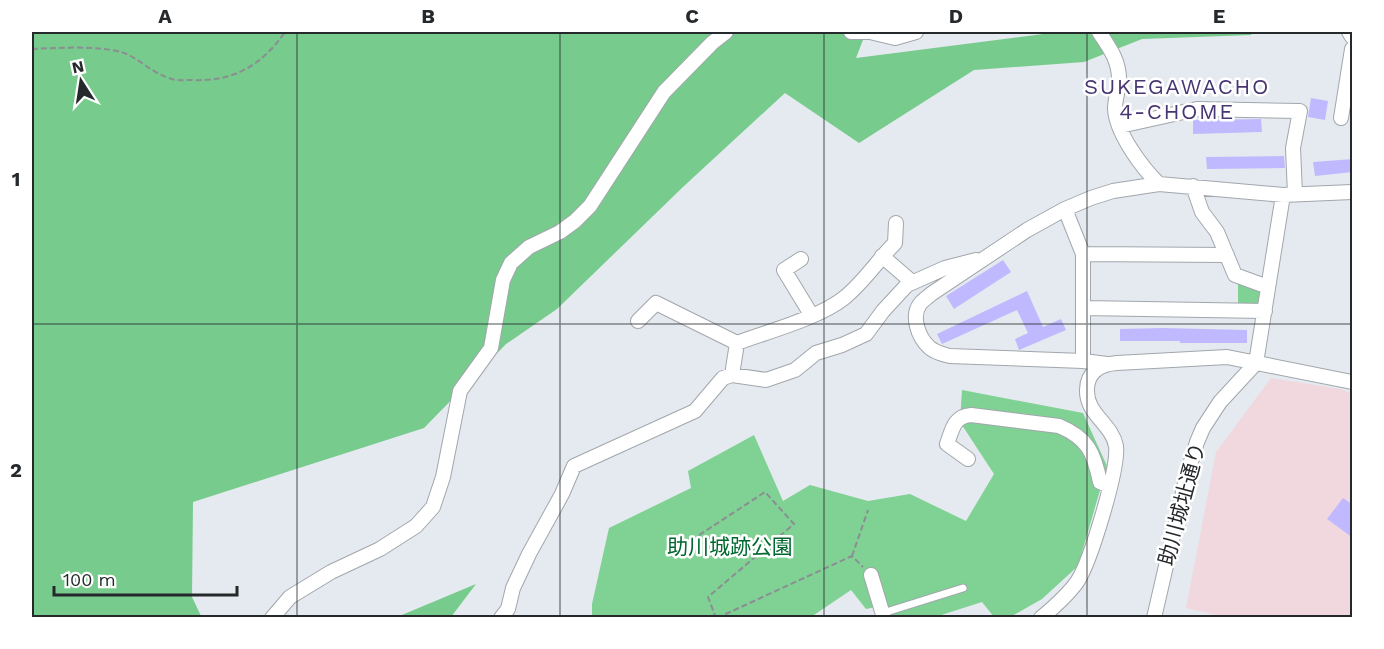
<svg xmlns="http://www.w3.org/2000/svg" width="1384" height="649" viewBox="0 0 1384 649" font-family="'Work Sans','Noto Sans JP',sans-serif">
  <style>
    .medical { fill: #f1d8df }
    .green { fill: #80d194 }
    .forest { fill: #77cb8c }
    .building { fill: #c0b9ff }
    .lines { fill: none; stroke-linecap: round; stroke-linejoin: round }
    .service-casing { stroke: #a1a7ac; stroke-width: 9 }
    .minor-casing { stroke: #a1a7ac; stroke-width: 16 }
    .path { stroke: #8a8e92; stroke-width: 2; stroke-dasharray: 6 3; stroke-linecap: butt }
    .service { stroke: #fff; stroke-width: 7 }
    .minor { stroke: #fff; stroke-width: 14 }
    .grid { fill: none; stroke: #26292b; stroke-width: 1.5; stroke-opacity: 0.55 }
    .labels { text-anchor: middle; stroke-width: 5; stroke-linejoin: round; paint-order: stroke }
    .street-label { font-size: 21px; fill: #26292b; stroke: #fff }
    .park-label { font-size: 21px; fill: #00682f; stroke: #fff }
    .neighbourhood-label { font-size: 22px; letter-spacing: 1.5px; fill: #473672; stroke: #fff }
    .neatline { fill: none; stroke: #26292b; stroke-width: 2 }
    .grid-label { font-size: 20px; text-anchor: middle; font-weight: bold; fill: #26292b }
  </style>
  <rect width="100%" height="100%" fill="#e4eaef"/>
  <path class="medical" d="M1271 378 1341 389 1352 394V617H1224L1186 608 1216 452Z"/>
  <path class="green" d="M1238 278 1267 289 1264 310 1238 309Z
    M962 390 1083 413 1107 466 1078 566 1042 599 1010 617H994L982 602 935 617H879L876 607 866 609 851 590 811 617 592 618V604L609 528 691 488 688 471 754 435 783 501 810 485 868 501 910 494 966 521 994 474 960 422Z"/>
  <path class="forest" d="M32 32H866L856 58 1059 32H1252L1251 35 1142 39 1084 62 974 70 859 143 785 93 684 186 557 309 506 344 424 428 193 502 192 597 202 618 32 617Z
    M476 584 451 617H397Z"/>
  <path class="building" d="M1311 98 1328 101 1325 120 1308 117Z
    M1261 119 1262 132 1193 134V120Z
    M1284 156 1285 168 1207 169 1206 157Z
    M1353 159V172L1315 176 1313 162Z
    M1003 260 1011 272 954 309 946 296Z
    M1027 291 1043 327 1061 319 1066 330 1019 350 1015 339 1028 333 1017 310 942 344 937 334Z
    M1163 328 1247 330V343H1180V341H1120V329Z
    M1343 498 1353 505V538L1327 519Z"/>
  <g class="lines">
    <defs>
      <path id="service" d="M883 613 963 588"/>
      <path id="minor" d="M851 32H870L895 38 916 32
        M1099 32C1110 48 1120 62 1119 82 1118 91 1115 100 1115 109 1116 133 1143 169 1159 184
        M1349 32 1352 37
        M1341 118 1352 49
        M1120 126 1197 109 1300 111 1293 148 1295 194
        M1193 186 1202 212 1217 232 1235 275 1268 287
        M1065 209 1083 254V361
        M1083 254 1227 255
        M882 256 912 282
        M801 259 784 270 812 316
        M1083 308 1265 311
        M638 321 656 303 737 343 732 375
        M737 343C769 331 819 318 844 298 864 282 877 261 895 243L896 223
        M1256 363 1283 195
        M1107 364 1083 361 950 356C943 354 935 353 929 347 918 337 911 316 920 304 923 300 928 297 931 294L1027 230 1065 209 1091 198 1113 191 1159 184 1283 195 1352 192
        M968 459 947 444C952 430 954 416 971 415L1059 426C1088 438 1094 453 1100 482L1109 486
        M871 575 884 618
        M272 618 290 597 331 572 380 549 416 526 433 507 443 477 460 391 491 348 503 280 511 263 529 247 560 232 575 221 590 206 664 92 712 43 726 32
        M501 618 508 609 513 588 529 554 562 494 574 466 695 411 723 378 732 375 766 380 795 370 816 353 842 345 866 334 883 311 907 285 945 268 976 260
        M1041 618C1053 608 1067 596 1077 582 1090 563 1119 468 1116 446 1112 424 1086 414 1087 390 1087 372 1101 364 1117 363L1227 357 1352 382
        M1154 618 1187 475 1197 442 1203 428 1220 402 1256 363"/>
    </defs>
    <use href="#service" class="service-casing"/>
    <use href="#minor" class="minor-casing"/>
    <path class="path" d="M32 49C57 48 101 45 124 53 140 59 152 73 169 78 175 81 184 80 192 80 234 82 262 65 285 32
      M684 545 765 492 794 524 708 597 716 618
      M852 556 868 510
      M717 618 852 556 863 567"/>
    <use href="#service" class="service"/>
    <use href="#minor" class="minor"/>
  </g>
  <path class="grid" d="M297 32V618M560 32V618M824 32V618M1087 32V618M32 324H1352"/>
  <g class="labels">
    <g class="street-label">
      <text transform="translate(1182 504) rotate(-75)" y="7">助川城址通り</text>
    </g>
    <g class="park-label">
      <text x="730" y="554">助川城跡公園</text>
    </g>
    <g class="neighbourhood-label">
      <text x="1177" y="94">SUKEGAWACHO<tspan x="1177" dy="25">4-CHOME</tspan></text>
    </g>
  </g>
  <rect width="1384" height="649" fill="none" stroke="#ffffff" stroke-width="66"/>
  <g transform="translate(81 81) rotate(348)" stroke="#ffffff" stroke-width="4.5" paint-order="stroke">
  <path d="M0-4.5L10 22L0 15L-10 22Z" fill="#26292b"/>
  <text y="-9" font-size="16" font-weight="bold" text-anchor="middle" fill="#26292b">N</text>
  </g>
  <path d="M54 586v9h183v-9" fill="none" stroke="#26292b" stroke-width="3"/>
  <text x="63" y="586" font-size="18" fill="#26292b" stroke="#ffffff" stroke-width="4.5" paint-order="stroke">100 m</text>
  <rect x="33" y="33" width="1318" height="583" class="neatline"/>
  <g class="grid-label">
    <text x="165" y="23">A</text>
    <text x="428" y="23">B</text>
    <text x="692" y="23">C</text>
    <text x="956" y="23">D</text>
    <text x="1219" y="23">E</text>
    <text x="16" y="186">1</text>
    <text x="16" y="477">2</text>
  </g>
</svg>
